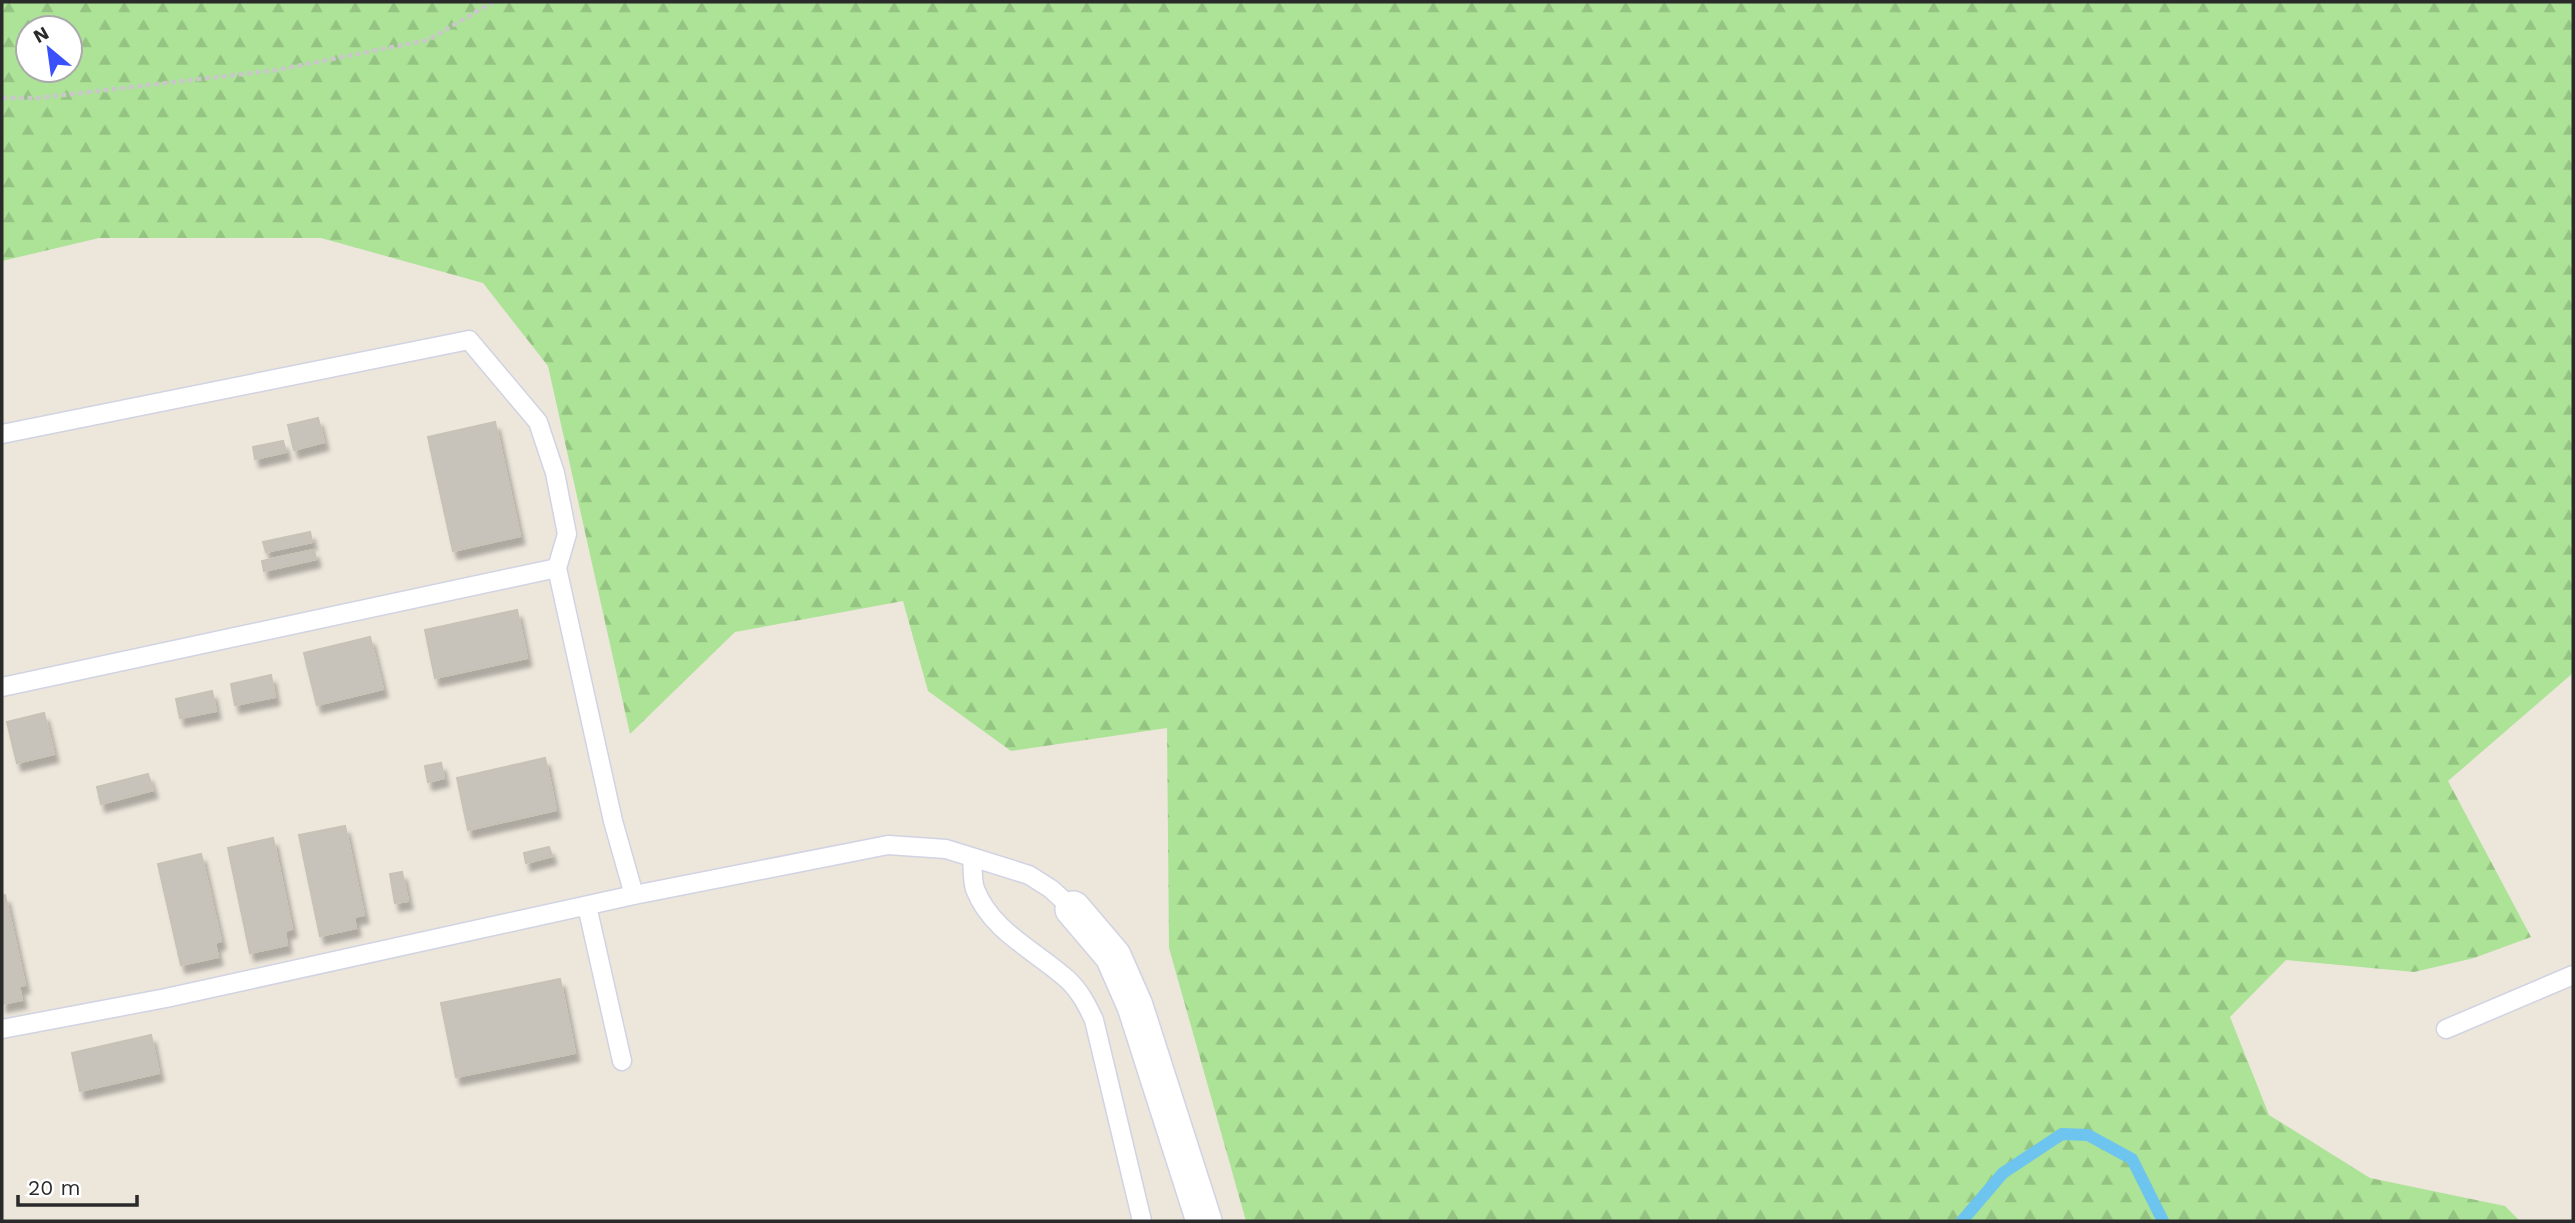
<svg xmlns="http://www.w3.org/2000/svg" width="2575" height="1223" viewBox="0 0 2575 1223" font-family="'Work Sans',sans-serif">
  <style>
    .forest { fill: url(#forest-firs); fill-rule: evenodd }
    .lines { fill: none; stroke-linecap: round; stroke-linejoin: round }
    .stream { stroke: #6dc4ef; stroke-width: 12 }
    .building { fill: #c7c3bb; stroke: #c7c2b5; stroke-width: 2; filter: url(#shadow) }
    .service-casing { stroke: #d1d3e3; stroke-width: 21 }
    .minor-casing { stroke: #d1d3e3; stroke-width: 38 }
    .path { stroke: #c8c8c8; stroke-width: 4.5; stroke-dasharray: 5 3.5; stroke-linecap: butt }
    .service { stroke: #fff; stroke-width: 18 }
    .minor { stroke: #fff; stroke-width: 35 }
  </style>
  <defs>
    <pattern id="forest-firs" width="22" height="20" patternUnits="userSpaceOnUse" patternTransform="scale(1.75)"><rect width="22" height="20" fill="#ace397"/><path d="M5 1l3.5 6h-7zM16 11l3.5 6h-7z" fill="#94c382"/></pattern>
    <filter id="shadow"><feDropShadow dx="4.5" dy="8" stdDeviation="2" flood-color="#0004"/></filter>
  </defs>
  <rect width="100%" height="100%" fill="#ece6db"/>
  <path class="forest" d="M2 2H2573V673L2448 781 2531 937 2474 958 2414 972 2286 960 2230 1017 2269 1115 2370 1178 2505 1206 2520 1221H1246L1169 948 1167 728 1011 751 928 691 903 601 735 632 630 734 548 366 483 283 321 238H99L2 261ZM28 28H70V70H28Z"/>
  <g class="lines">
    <path class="stream" d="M1962 1221 2003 1173 2062 1134 2088 1135 2132 1159 2163 1221"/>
  </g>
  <path class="building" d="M318 418 324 442 294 450 288 425Z
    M495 422 520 536 453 551 428 437Z
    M283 441 286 452 255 459 253 447Z
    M310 532 312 542 266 552 263 542Z
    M314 550 316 559 264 571 262 561Z
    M517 610 527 658 435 678 425 630Z
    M370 637 383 689 317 705 304 653Z
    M271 675 275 697 235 705 231 684Z
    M212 691 216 711 180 718 176 699Z
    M44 713 54 754 17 763 7 722Z
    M545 758 556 810 468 830 457 778Z
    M441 763 444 778 428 782 425 766Z
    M148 774 153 790 101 804 97 787Z
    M345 826 364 915 354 917 356 928 320 936 299 835Z
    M273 838 292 929 285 931 287 945 250 953 228 848Z
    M549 847 552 856 526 863 524 853Z
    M201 854 221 941 215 943 218 957 181 965 158 864Z
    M402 872 408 901 395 903 390 874Z
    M5 895 25 985 19 986 22 1000 2 1004V896Z
    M560 979 575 1053 456 1077 441 1003Z
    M151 1035 159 1073 80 1091 72 1053Z"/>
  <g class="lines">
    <defs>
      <path id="service" d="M2 434 469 340 538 422 555 473 567 534 557 568
        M2 687 557 568 613 821 634 895
        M972 857C973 867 972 880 975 889 991 931 1036 951 1067 979 1080 991 1087 1005 1094 1020L1142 1221
        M587 906 622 1061
        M2 1029 166 998 634 895 888 845 946 849 1029 875 1051 889 1073 909
        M2446 1029 2573 975"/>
      <path id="minor" d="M1073 909 1113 956 1135 1006 1204 1221"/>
    </defs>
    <use href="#service" class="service-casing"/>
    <use href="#minor" class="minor-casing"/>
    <path class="path" d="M2 98H38L277 70 428 40 493 2"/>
    <use href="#service" class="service"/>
    <use href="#minor" class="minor"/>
  </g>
  <rect width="2575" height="1223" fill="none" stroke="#2a2a2a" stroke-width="7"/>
  <g transform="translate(49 49) rotate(331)"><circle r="33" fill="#ffffff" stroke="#aaaaaa" stroke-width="2"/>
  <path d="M0-5L12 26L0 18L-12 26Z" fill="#3a50fb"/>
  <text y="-10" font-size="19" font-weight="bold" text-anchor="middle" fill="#2a2a2a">N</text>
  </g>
  <path d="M18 1195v10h119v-10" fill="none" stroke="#2a2a2a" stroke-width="3.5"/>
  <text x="28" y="1195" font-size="21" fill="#2a2a2a" stroke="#ffffff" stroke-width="5" paint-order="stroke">20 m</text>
</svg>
